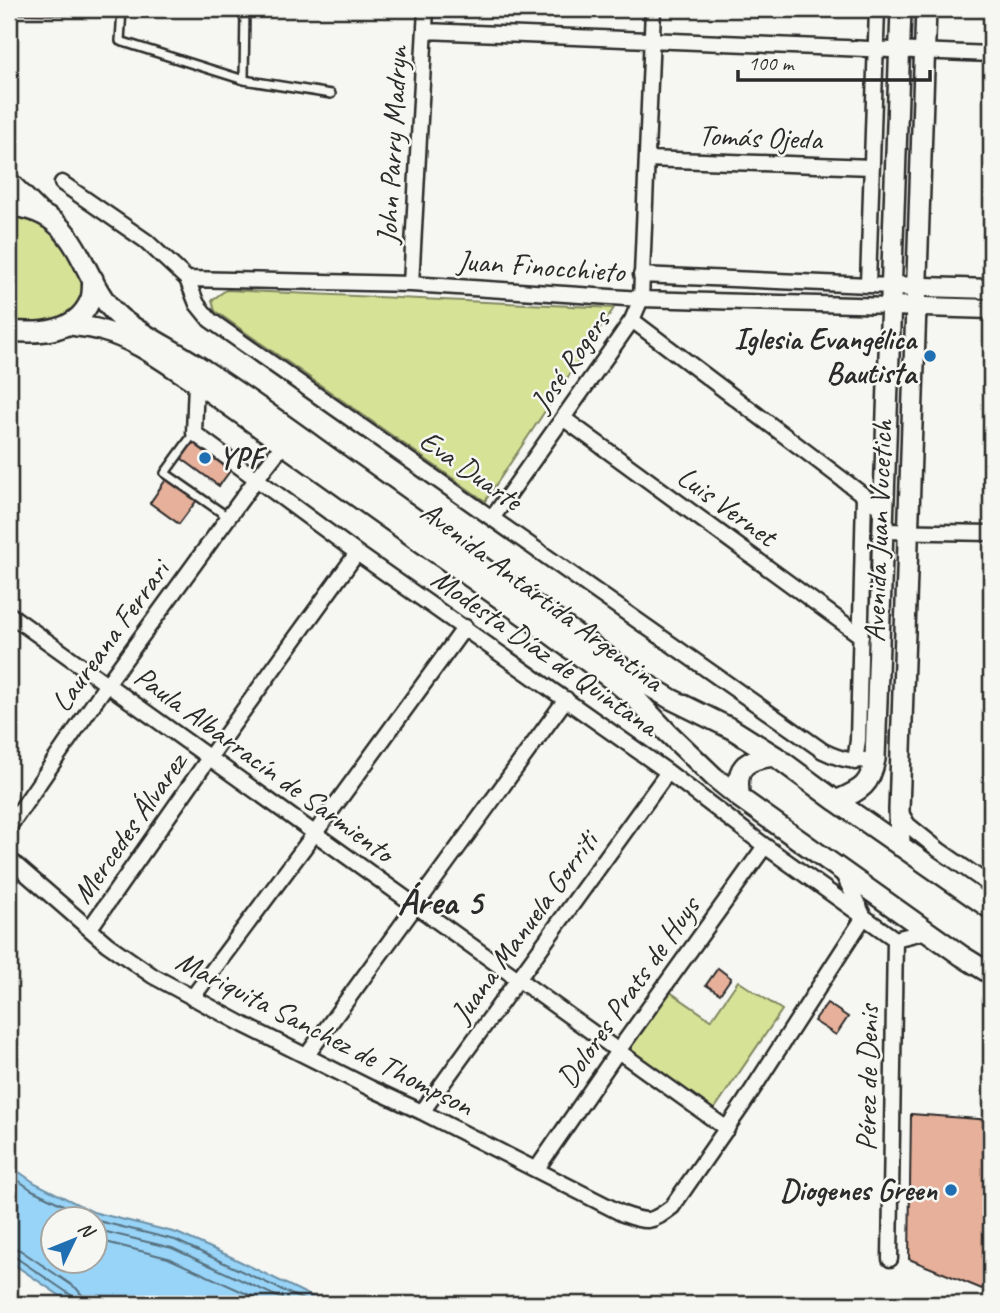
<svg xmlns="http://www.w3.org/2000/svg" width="1000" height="1313" viewBox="0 0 1000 1313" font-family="Caveat,sans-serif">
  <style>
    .green { fill: #d6e396; stroke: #808760; stroke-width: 2 }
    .water { fill: #98d4f8; stroke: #6c90a6; stroke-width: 2; fill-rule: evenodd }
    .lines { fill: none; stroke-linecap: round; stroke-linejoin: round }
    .shore { stroke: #576f7d; stroke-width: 2 }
    .building { fill: #e6b09a; stroke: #2b2b2b; stroke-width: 2 }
    .service-casing { stroke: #2b2b2b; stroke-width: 12 }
    .minor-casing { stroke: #2b2b2b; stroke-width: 19 }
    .tertiary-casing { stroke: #2b2b2b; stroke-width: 23 }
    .secondary-casing { stroke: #2b2b2b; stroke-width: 24 }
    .service { stroke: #f6f6f2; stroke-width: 7 }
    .minor { stroke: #f6f6f2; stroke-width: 14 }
    .tertiary { stroke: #f6f6f2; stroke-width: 18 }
    .secondary { stroke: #f6f6f2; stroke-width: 19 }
    .poi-dot { fill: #1f6fb2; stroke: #f6f6f2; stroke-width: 2.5 }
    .labels { text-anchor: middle; stroke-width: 5; stroke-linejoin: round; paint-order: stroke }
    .street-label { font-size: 30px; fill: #2b2b2b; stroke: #f6f6f2 }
    .poi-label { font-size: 30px; font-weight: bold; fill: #2b2b2b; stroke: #f6f6f2; text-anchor: end }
    .district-label { font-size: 37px; font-weight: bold; fill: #2b2b2b; stroke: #f6f6f2 }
  </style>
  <rect width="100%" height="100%" fill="#f6f6f2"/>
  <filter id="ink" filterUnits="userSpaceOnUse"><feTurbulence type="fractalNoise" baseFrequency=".0143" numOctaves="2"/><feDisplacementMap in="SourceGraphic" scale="14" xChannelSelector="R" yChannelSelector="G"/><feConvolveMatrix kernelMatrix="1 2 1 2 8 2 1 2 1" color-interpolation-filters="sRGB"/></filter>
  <g filter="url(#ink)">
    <path class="green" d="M9 213 34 218 52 230 69 250 79 269 83 294C80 298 77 304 74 308 59 324 28 323 9 321Z
      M226 290 614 308 485 501 215 311 212 300Z
      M738 981 782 1010 713 1111 625 1051 667 990 711 1020Z"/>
    <path class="water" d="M9 1165 35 1183 93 1212 177 1233 229 1256 327 1304H72L9 1261ZM94 1218V1260H52V1218Z"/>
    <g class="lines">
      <path class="shore" d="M9 1174 32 1190 90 1218
        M94 1220 175 1240 312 1304
        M94 1229 172 1248 293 1304
        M94 1239 168 1258 269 1304
        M9 1247 20 1250 76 1288 82 1295 83 1304
        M9 1256 15 1257 71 1295 74 1300V1304"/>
    </g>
    <path class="building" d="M19 9H67V15L18 14Z
      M195 439 233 467 219 486 181 458Z
      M167 478 197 500 179 524 150 503Z
      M718 968 731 978 720 994 706 985Z
      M827 1003 848 1017 836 1035 814 1021Z
      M911 1114 991 1120V1276L982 1289 909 1259Z"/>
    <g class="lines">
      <defs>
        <path id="service" d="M122 9 120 41 244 80 331 94
          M244 80 245 9
          M194 433 165 473 228 517"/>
        <path id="minor" d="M425 31 991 54
          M647 159 872 167
          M62 183 146 241 187 279 197 304 210 320 823 751C844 761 853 762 875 759
          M641 275 892 286
          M187 279 411 284 641 299 891 306
          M411 284 426 9
          M868 284 877 9
          M632 320 883 510
          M563 418 861 636
          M493 517 616 343 632 320 641 299 653 9
          M883 531 991 533
          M9 614 727 1129
          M855 762 858 740 864 496
          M899 810 908 825 939 850 991 886
          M9 827 107 684 257 478 283 445
          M9 859 107 944 153 976 244 1025 370 1088 422 1112 623 1214C648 1223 651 1223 672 1207L742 1106 864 917 765 846 668 772 357 553 194 433 196 382
          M842 872 864 917 895 939 927 931
          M90 928 209 758 357 553
          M192 998 315 833 465 627
          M307 1055 566 699
          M422 1112 668 772
          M536 1170 618 1051 765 846
          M890 1259 895 939"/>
        <path id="tertiary" d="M892 286 991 289
          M891 306 991 309"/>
        <path id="secondary" d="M9 182 38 211
          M9 206C88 211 77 289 127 323 152 340 179 353 204 370 255 403 303 439 352 474 448 543 545 612 641 681L671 699 732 729 775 756 836 801 991 909
          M70 325C81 327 93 327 103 331 137 340 167 364 196 382L552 635 618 684 636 699 667 732 714 777 740 798 962 956 991 974
          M9 331C39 334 76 333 90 301 93 295 92 286 93 279
          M740 798C734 767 745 759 775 756
          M836 801C860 790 870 787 875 759L901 9
          M900 846 899 810 926 9"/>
      </defs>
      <use href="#service" class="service-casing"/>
      <use href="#minor" class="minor-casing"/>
      <use href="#tertiary" class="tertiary-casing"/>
      <use href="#secondary" class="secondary-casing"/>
      <use href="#service" class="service"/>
      <use href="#minor" class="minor"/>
      <use href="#tertiary" class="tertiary"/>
      <use href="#secondary" class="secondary"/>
    </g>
  </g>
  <g class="poi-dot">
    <circle cx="930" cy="356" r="7"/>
    <circle cx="205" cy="458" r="7"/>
    <circle cx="951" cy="1190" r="7"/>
  </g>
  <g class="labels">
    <g class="street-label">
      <text transform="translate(760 137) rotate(2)" y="10">Tomás Ojeda</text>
      <text transform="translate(392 145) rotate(-87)" y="10">John Parry Madryn</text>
      <text transform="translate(541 266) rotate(4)" y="10">Juan Finocchieto</text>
      <text transform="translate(570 361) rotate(-55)" y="10">José Rogers</text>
      <text transform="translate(471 470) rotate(35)" y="10">Eva Duarte</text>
      <text transform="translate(727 506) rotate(36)" y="10">Luis Vernet</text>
      <text transform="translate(878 531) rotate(-88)" y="10">Avenida Juan Vucetich</text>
      <text transform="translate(542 596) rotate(37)" y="10">Avenida Antártida Argentina</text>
      <text transform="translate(110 636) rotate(-54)" y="10">Laureana Ferrari</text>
      <text transform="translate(545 652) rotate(35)" y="10">Modesta Díaz de Quintana</text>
      <text transform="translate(264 764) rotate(36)" y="10">Paula Albarracín de Sarmiento</text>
      <text transform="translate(129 828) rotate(-55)" y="10">Mercedes Álvarez</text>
      <text transform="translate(524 927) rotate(-54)" y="10">Juana Manuela Gorriti</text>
      <text transform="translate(628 992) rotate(-55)" y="10">Dolores Prats de Huys</text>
      <text transform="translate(325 1033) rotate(27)" y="10">Mariquita Sanchez de Thompson</text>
      <text transform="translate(867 1078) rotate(-89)" y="10">Pérez de Denis</text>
    </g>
    <g class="poi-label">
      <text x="916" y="349">Iglesia Evangélica<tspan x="916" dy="34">Bautista</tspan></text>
      <text x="219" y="468" text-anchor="start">YPF</text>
      <text x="937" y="1200">Diogenes Green</text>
    </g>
    <g class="district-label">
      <text x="440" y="914">Área 5</text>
    </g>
  </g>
  <rect width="1000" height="1313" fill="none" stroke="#f6f6f2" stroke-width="35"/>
  <rect x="18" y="18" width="965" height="1278" fill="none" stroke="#2b2b2b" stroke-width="2.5" filter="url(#ink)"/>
  <g transform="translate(74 1240) rotate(47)"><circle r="33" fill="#f6f6f2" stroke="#a5a5a2" stroke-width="2"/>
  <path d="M0-5L12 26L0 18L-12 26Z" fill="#1f6fb2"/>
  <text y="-10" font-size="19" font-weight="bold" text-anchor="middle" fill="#2b2b2b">N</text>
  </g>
  <path d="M738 70v10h192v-10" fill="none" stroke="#2b2b2b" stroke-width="3.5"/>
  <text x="748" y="70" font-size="21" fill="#2b2b2b" stroke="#f6f6f2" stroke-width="5" paint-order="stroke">100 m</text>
</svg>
